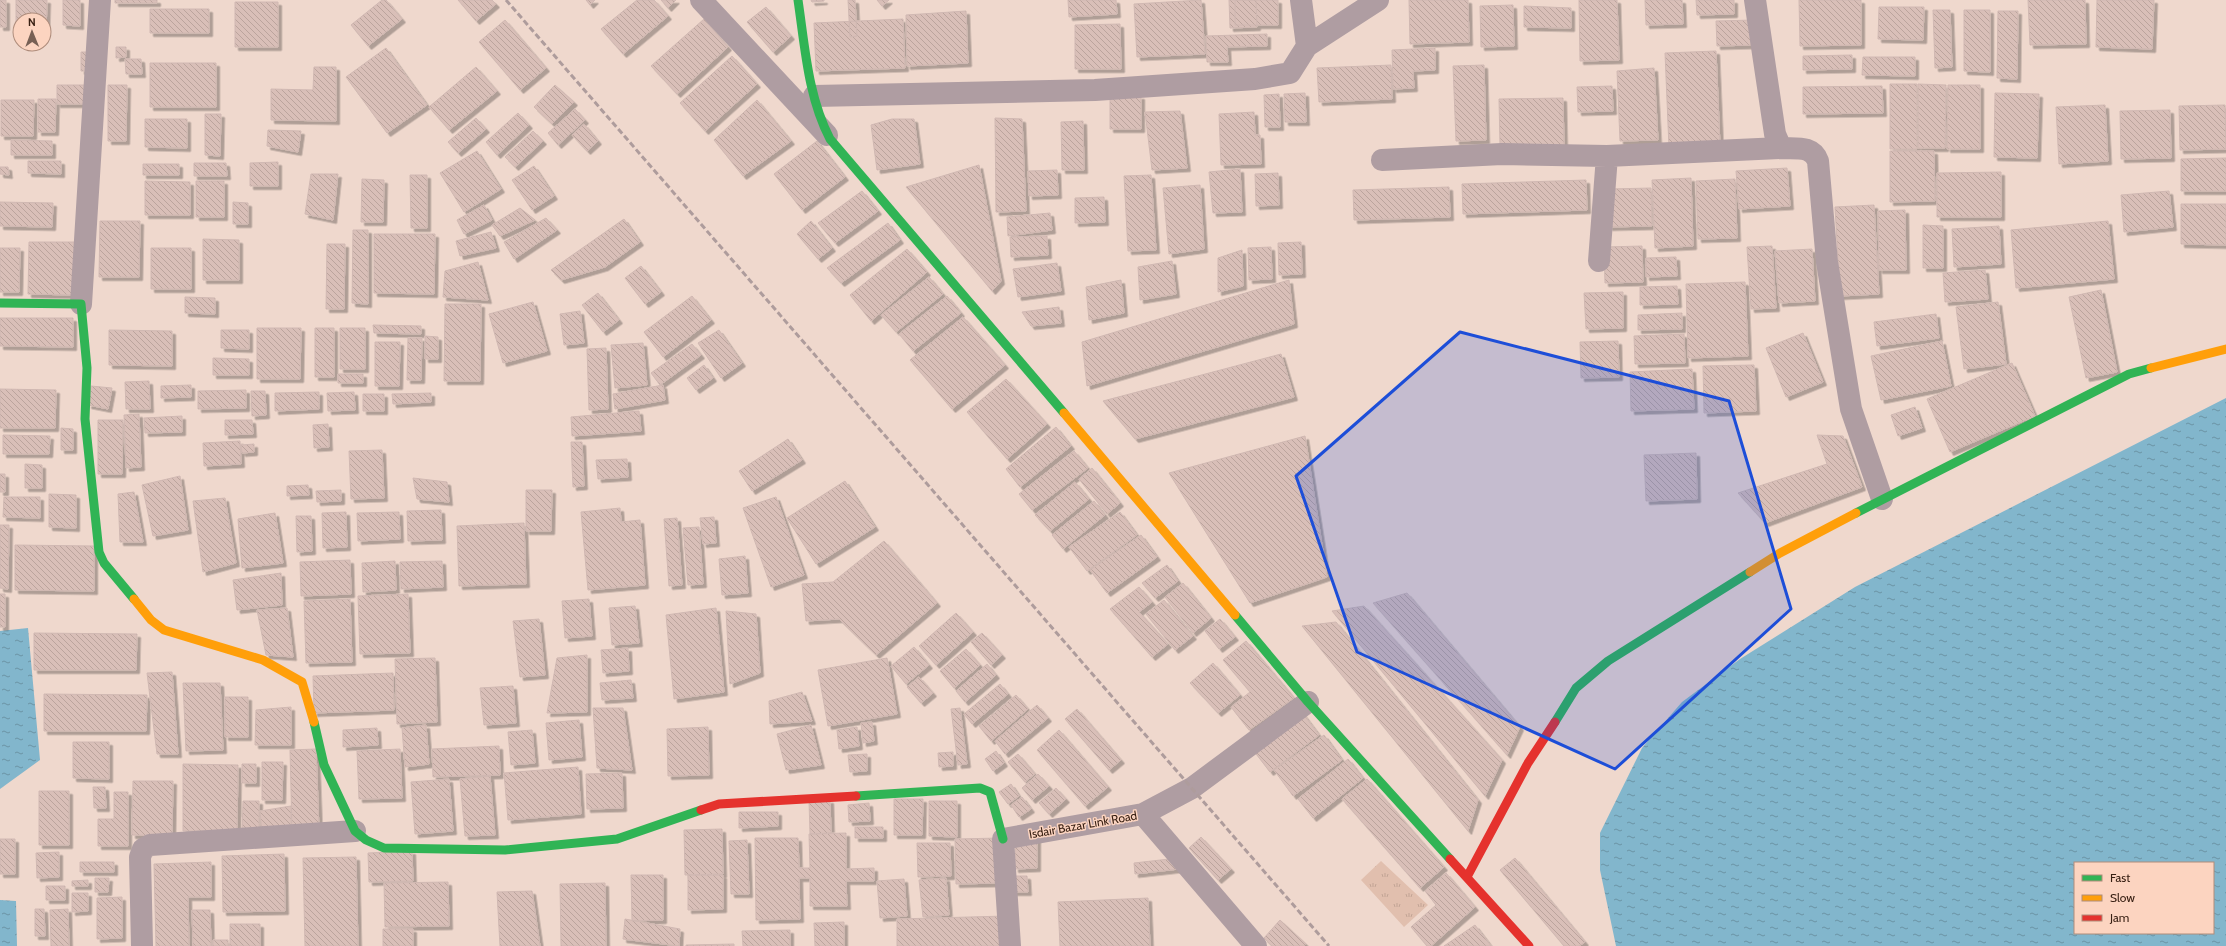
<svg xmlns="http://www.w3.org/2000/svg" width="2226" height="946" viewBox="0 0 2226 946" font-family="Cabin,sans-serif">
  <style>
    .park { fill: url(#park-tufts) }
    .water { fill: url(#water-ripples); fill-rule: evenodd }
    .building { fill: url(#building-back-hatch); stroke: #d0b8b2; filter: url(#shadow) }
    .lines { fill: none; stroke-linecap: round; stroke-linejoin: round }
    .street { stroke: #af9da2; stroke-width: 22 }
    .fast { stroke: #30b455; stroke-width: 9 }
    .slow { stroke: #ff9f0a; stroke-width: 9 }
    .jam { stroke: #e5322d; stroke-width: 9 }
    .rail { stroke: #ae9c9c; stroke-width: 3; stroke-dasharray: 6 3; stroke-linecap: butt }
    .marked { fill: #1d4ed8; fill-opacity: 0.2; stroke: #1d4ed8; stroke-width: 3; stroke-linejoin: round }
    .labels { text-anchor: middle; stroke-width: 3; stroke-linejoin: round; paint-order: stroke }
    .street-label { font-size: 12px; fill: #382013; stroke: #fcd4c0 }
  </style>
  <defs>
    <pattern id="park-tufts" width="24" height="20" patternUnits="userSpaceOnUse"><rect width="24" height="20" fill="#e1bfae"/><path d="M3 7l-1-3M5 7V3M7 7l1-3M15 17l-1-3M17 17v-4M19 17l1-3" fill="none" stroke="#c2a495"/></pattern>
    <pattern id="water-ripples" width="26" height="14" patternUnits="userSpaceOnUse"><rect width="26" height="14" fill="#82b6cc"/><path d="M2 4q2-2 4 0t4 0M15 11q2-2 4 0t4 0" fill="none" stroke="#6b94a4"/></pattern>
    <pattern id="building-back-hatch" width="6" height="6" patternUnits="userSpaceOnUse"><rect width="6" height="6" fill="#d9bfb8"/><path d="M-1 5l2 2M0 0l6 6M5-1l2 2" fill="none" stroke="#bba49d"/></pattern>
    <filter id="shadow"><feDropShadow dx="3.5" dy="3.5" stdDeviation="0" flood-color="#0004"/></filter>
  </defs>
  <rect width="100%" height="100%" fill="#efd8cd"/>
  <path class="park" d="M1381 861 1428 905 1404 927 1361 880Z"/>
  <path class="water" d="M2226 398V946H1616L1600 870V833L1642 748 1682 702 1740 659 1855 587ZM2075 863H2213V933H2075Z
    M28 628 40 760 0 789V631Z
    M0 900 16 901 17 946H0Z"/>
  <path class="building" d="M0 0H6V27H0Z
    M16 0H47L46 34H44V20H20V34H16Z
    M63 0H80V26L63 25Z
    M115 0H157V3H115Z
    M382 0H386L402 19 368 46 351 25Z
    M458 0H492L496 4 476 21Z
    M586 0H595L590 5Z
    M637 0H654L668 16 623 54 601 29Z
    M661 0H676L668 8Z
    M811 0H824V1L812 2Z
    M848 0H855L857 36 850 37Z
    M877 0H889L882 6Z
    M1068 0H1116L1117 14 1069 17Z
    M1201 0 1205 54 1137 57 1134 4Z
    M1229 0H1256L1257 27 1230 28Z
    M1235 0H1278V25H1235Z
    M1409 0H1468L1469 42 1410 44Z
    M1579 0H1617L1619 60 1580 61Z
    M1645 0H1682L1683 24 1646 25Z
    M1696 0H1734V14L1697 15Z
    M1799 0H1861V45L1800 46Z
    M2028 0H2085L2086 44 2030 45Z
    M2097 0H2154L2152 49 2096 47Z
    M235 2H278V47H235Z
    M1513 5 1514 46 1481 47 1480 6Z
    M1524 6 1571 8V28L1524 27Z
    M766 7 791 36 773 52 747 22Z
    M1879 7H1924L1923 40 1878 39Z
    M150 9H209V33H150Z
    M1933 10H1950L1952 67 1935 68Z
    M1964 10H1990V72L1964 71Z
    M966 11 968 63 907 66 906 15Z
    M1998 11H2018L2017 79 1997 78Z
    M704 19 728 47 677 94 651 66Z
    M903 19 905 68 816 71 814 23Z
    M505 20 546 68 520 90 479 42Z
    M1753 20 1754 45 1717 46 1716 21Z
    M1120 24 1121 69H1075V25Z
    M1267 34V46L1227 47 1228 62H1207L1206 36Z
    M116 47H126V57L116 58Z
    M386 48 427 105 387 133 346 77Z
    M1435 48V70L1413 71 1414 88 1393 89 1392 50Z
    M1716 51 1720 146 1669 148 1665 53Z
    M81 52H90V71H81Z
    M1852 55V69L1803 70V56Z
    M732 56 757 84 705 131 680 103Z
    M1863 57H1915V76L1862 75Z
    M125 59H141L142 74H126Z
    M150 63H216V107H150Z
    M1391 65 1392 99 1319 102 1317 68Z
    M1484 65 1486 140 1456 141 1453 66Z
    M314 67H336V121L271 120V89L313 90Z
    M476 67 497 91 449 130 429 107Z
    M1654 68 1658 140 1620 141 1617 71Z
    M1890 84H1917V149H1890Z
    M1918 84 1946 85 1945 148H1918Z
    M57 85H90V104H57Z
    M108 85H127L126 141H108Z
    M555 85 574 102 552 124 534 107Z
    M1948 85H1980V149H1947Z
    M1612 86 1613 111 1578 112 1577 87Z
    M1882 86 1883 113 1803 114V87Z
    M1305 93 1306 122H1285L1284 94Z
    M1995 93 2039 94 2037 158 1994 157Z
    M1279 94 1280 127H1265L1264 95Z
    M1110 96H1141V129H1110Z
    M1563 98 1564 145 1500 146 1499 99Z
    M38 99H56L55 132H38Z
    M1 100H34L33 136H1Z
    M757 100 791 141 743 176 714 140Z
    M2105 105 2108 161 2059 164 2056 107Z
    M2225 105 2226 149 2180 150 2179 106Z
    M575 109 585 120 558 145 548 133Z
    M2170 110 2171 158 2121 159 2120 111Z
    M1180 111 1187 168 1152 170 1145 112Z
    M1254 112 1255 135H1260L1261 164 1221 165 1219 114Z
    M518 113 529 125 497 155 486 142Z
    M205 114H221L220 156 205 155Z
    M476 118 486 129 458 153 448 142Z
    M995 118 1022 119 1026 211 996 212Z
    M145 119H187V148L145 147Z
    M892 119H914L920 164 877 170 871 125Z
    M1083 121 1084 170H1062L1061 122Z
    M584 124 598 141 587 151 572 135Z
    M268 130 301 131 298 152 267 146Z
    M533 131 543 141 515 167 505 157Z
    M11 140 52 141V155H11Z
    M817 141 845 177 802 210 774 174Z
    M477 151 501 189 464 212 440 173Z
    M1890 151H1934L1935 201 1890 202Z
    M2226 158V191H2181V159Z
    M28 161H61V174L28 173Z
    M278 162V186H250V163Z
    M194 163H226L227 176H194Z
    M143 164H179V175H143Z
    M979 165 1001 281 992 291 906 187Z
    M534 166 554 196 532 210 512 180Z
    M0 167H8L9 175 0 174Z
    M1787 168 1790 206 1739 209 1736 171Z
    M1240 169 1242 212 1213 213 1209 172Z
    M1057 170 1058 195 1029 196 1028 171Z
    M2001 172V217H1937V173Z
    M1278 173 1279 205 1256 206 1255 174Z
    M311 174H338L333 220 305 214Z
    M410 175H427V228H411Z
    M1151 175 1156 250 1128 251 1124 176Z
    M1691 178 1693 246 1655 248 1652 180Z
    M362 179 384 180 383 222H361Z
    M1735 179 1737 238 1698 239 1696 181Z
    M1586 180 1587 210 1463 214 1462 184Z
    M145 181 190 182V215H145Z
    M196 181H224V217H196Z
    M1200 185 1204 249 1169 254 1163 188Z
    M1449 187 1450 217 1354 220 1353 190Z
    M1651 188 1652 226 1609 227 1608 189Z
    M862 191 878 211 835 243 818 223Z
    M2169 191 2173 227 2124 232 2121 195Z
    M1104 197 1105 222 1075 223V198Z
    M0 202 53 203 52 227 0 226Z
    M233 202 248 203V224H233Z
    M2181 204H2226V245L2181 244Z
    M484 205 492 220 464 234 457 220Z
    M1874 205 1879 294 1840 296 1835 207Z
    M520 208 535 220 500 236 492 225Z
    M1905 210 1906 270H1879L1878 211Z
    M1050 213 1052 230 1008 236 1007 217Z
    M546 218 557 230 514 259 504 242Z
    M624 219 640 242 605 267 561 280 551 270Z
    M100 221H140L139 277H99Z
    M811 221 832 248 818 259 797 234Z
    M2108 221 2114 279 2016 288 2011 230Z
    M888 223 900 240 841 283 827 268Z
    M1923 225 1943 226V268H1923Z
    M1999 226 2001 264 1954 267 1952 229Z
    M353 230H368V304L352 303Z
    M491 232 496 248 460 256 456 241Z
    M374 234H435L434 294 374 293Z
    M1047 236 1048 255 1011 257 1010 237Z
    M203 239 239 240V280H203Z
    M29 242H75V295L28 294Z
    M1301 242 1302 274 1279 275 1278 243Z
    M327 244H345L344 309H326Z
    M1642 246 1643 282 1605 283 1604 247Z
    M1772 246 1776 308 1751 309 1747 247Z
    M1271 247 1272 279 1249 280 1248 248Z
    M0 248H20L19 292H0Z
    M151 248H191V289H151Z
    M907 249 927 272 871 321 850 295Z
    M1812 249 1815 301 1779 303 1775 251Z
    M1242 250 1243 286 1218 292V258Z
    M1676 257 1677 276 1646 277V258Z
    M1172 261 1176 294 1140 300 1138 267Z
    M478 262 488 300 443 297 445 271Z
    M1057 263 1061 291 1018 297 1013 269Z
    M641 266 661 292 645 304 625 278Z
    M1985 270 1988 299 1945 302 1943 273Z
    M929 277 943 294 896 332 881 315Z
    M1121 280 1124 313 1089 320 1086 287Z
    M1289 280 1294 324 1087 386 1082 342Z
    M1745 282 1748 356 1688 358 1686 284Z
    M1677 286 1678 304 1640 305V287Z
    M2101 290 2117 372 2086 378 2069 297Z
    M1623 292V328L1586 329 1584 293Z
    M598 293 619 320 603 332 582 305Z
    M692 296 711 320 663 357 644 332Z
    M947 296 961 313 913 351 899 334Z
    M185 297 215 298V314L185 313Z
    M533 302 547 351 503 363 489 314Z
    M1998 302 2006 364 1964 369 1956 307Z
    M445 304H481L480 381H444Z
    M1059 307 1061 323 1031 326 1022 312Z
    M580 311 584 343 564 345 560 314Z
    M1682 313V329L1638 330V315Z
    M1936 314 1939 338 1877 346 1874 322Z
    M963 317 1005 365 952 409 910 360Z
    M0 318H73V347L0 346Z
    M373 325 421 326V334L374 333Z
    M257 328H301L300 379H257Z
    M315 328H334V377H315Z
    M340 328H365V369H340Z
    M109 330 172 331V366L109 365Z
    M221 330H249V349L221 348Z
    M719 330 742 363 721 378 698 343Z
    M1803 333 1823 382 1786 397 1766 348Z
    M1684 334 1685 363 1635 364 1634 336Z
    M425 336 438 337V359H425Z
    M408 338H422L421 380H407Z
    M1618 341 1619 377 1581 378 1580 342Z
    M1942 341 1951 386 1881 400 1871 356Z
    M375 342H400L399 386H375Z
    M643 343 647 385 615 388 611 345Z
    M692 344 701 355 660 385 651 373Z
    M606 348 608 409 589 410 587 349Z
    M1281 354 1294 397 1135 439 1103 401Z
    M213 358 249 359V375H213Z
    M2012 363 2035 416 1950 452 1927 399Z
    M704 365 713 378 696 390 687 378Z
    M1754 365 1756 411 1704 413 1703 366Z
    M1692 369 1694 409 1631 411 1630 372Z
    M338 374H363V383H338Z
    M1006 379 1047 424 1007 459 967 412Z
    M149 381 150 409H126L125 382Z
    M191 385V397L161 398V386Z
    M663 385 665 400 615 409 613 394Z
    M91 386 112 388 108 409 88 405Z
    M0 389 56 390 55 428H0Z
    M246 390V408L198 409V391Z
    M251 391H265L266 415 252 416Z
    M319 392V409L275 411V393Z
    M354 392 355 410 328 411 327 393Z
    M431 393V402L393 404 392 394Z
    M363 394H384V411H363Z
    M1915 407 1922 428 1898 436 1891 415Z
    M639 411 641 431 572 436 571 417Z
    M139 414 141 467 126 468 124 415Z
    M182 416V432L145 433 144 418Z
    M98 420H123L122 474H98Z
    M225 420H252L253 434 225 435Z
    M328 424 329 447 314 448 313 425Z
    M1056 427 1071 446 1020 487 1006 469Z
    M61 428 73 429V450H61Z
    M3 435 50 436 49 454H3Z
    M1817 435 1843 436 1862 487 1765 523 1738 493 1827 464Z
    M1305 436 1327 577 1250 603 1169 473Z
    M788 439 802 460 752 491 739 471Z
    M240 441 241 464 204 466 203 443Z
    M571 442H582L584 486 573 487Z
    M254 444V452L242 453 241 445Z
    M382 450 384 498 351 499 349 451Z
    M1074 451 1088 468 1032 510 1019 494Z
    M1696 453 1697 499 1646 501 1644 455Z
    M627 459 628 477 598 479 596 460Z
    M25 464 42 465V488H25Z
    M1092 468 1120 503 1107 514 1079 479Z
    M0 474H5V492H0Z
    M180 476 188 530 153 536 142 485Z
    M413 478 447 482 449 502 417 499Z
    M845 481 875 527 816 564 787 518Z
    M1075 482 1089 499 1050 531 1035 515Z
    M308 485 309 495 287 496V486Z
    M341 490V501L317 502 316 491Z
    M526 490H552L551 531H526Z
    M134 492 143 542H120L118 494Z
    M49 494 76 495V528L49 527Z
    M4 497H40V518L3 517Z
    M776 497 804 575 771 587 743 508Z
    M225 498 236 563 203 572 193 501Z
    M1094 501 1105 515 1063 549 1052 535Z
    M620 508 621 522 640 520 645 585 588 590 581 512Z
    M441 510 442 540 408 541 407 511Z
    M346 512 347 547 323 548 322 513Z
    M399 512 400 539 358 541 357 513Z
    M1120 512 1137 535 1087 571 1069 547Z
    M275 513 283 563 242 568 238 519Z
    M296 516H311L312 551 297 552Z
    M714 517 716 543 703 544 700 518Z
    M677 518 682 585 669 586 664 519Z
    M524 523 526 584 459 586 457 526Z
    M0 525H9L8 589 0 588Z
    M699 527 703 584 688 585 683 528Z
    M1141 535 1157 557 1107 593 1090 570Z
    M884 541 937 603 876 655 839 619 806 621 802 584 833 582Z
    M15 545 94 546V591L15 590Z
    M745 556 748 593 722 595 719 559Z
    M350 560 351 594 301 596 300 562Z
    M395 561 396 590 363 592 362 563Z
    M442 561 443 587 401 589 400 562Z
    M1167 565 1178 581 1155 598 1142 583Z
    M281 573 282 605 237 610 233 580Z
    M1183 583 1211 618 1193 633 1165 597Z
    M1139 587 1152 602 1139 612 1168 644 1152 657 1110 609Z
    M1407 593 1520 727 1507 755 1373 603Z
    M0 594H5V627H0Z
    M408 594 410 653 360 654 358 596Z
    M350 599 352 662 306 663 304 601Z
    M589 599 592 636 565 638 562 601Z
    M1164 600 1193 636 1175 650 1146 614Z
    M635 606 639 643 612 645 609 608Z
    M1364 606 1502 760 1485 796 1332 611Z
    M287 608 293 657 266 655 257 610Z
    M716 608 724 692 674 699 666 615Z
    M726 611 756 614 760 673 730 684Z
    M956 613 973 632 936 665 919 646Z
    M539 619 545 675 520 677 513 621Z
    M1220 619 1235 637 1219 649 1205 631Z
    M1336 622 1478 800 1468 831 1302 626Z
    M34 633 137 634 136 670H34Z
    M982 633 1002 655 991 665 971 642Z
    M1246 641 1294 698 1249 730 1231 707 1250 692 1223 660Z
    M914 647 929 665 906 684 891 666Z
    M628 648 629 671 603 673 601 650Z
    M966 649 980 665 954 688 940 671Z
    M587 655V712L547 713 557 658Z
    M435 658 437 722 397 724 395 659Z
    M887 658 897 714 828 726 818 670Z
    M1213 663 1240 695 1218 713 1190 683Z
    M987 664 996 675 965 702 956 691Z
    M172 672 178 754H157L147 673Z
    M393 673 394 710 314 713 313 676Z
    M919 677 933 693 921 703 907 687Z
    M631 680 633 698 602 700 600 683Z
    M183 683H220L223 750 186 751Z
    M1000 684 1008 694 972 724 964 714Z
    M513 686 516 723 484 725 480 688Z
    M802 692 812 721 770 724 769 701Z
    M44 694 147 695 146 731H44Z
    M1016 695 1028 709 991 741 979 726Z
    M225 697H248V737H225Z
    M1037 705 1048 718 1005 754 995 741Z
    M291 707V745H255L256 710Z
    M593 708H623L632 770 597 768Z
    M960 708 967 764 958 765 951 709Z
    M1077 709 1121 760 1109 770 1065 719Z
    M1301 711 1319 735 1270 772 1250 746Z
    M579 720 582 757 549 760 546 723Z
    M872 722 874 741 863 743 861 723Z
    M426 725 429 764 405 767 402 728Z
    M811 725 821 765 786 770 777 734Z
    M708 727 709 775 668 776 667 729Z
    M857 727 859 746 839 749 837 730Z
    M377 728 378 745 343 747V730Z
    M532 730 535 763 511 765 508 732Z
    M1059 730 1108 787 1085 806 1037 750Z
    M1324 735 1342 760 1293 796 1274 770Z
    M73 742H109V779L73 778Z
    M499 746 500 775 433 777 432 749Z
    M316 749 319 830 292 831 290 750Z
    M400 749 402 798 359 799 357 751Z
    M996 751 1004 763 993 771 985 759Z
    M953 752V766L939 767 938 753Z
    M867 754V771L850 772 848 755Z
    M1018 754 1035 774 1025 782 1008 762Z
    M1348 759 1363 778 1313 818 1298 799Z
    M262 762H283L282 800H262Z
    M183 764 238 765 237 831H183Z
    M242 764H256V783H242Z
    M578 767 581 814 508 820 504 773Z
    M622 773 623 808 587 809 586 774Z
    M1038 774 1049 786 1032 800 1022 788Z
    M490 776 495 835 465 836 460 779Z
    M449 779 453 831 415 834 411 782Z
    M1367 779 1444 867 1420 888 1342 799Z
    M133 781H173L172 836 132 835Z
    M1011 784 1019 796 1008 804 999 792Z
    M93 787H105L106 808H94Z
    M1056 788 1066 799 1049 814 1039 803Z
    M39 791H69V845H39Z
    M114 792H128V846H98V819H114Z
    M1022 797 1031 809 1019 817 1011 805Z
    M894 799H923L922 835H894Z
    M830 800 831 833 810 834 809 801Z
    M243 801H259V832H242Z
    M929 801H957V837L929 836Z
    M869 803 870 821 849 822 848 805Z
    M291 806V833L262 834 260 811Z
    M739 812H778V826L739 828Z
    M855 827H883V838H855Z
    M722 829 723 874 685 875 684 830Z
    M846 833V869L874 868V881H846L847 906H810V878H799L800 919 756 920 755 838H798L799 868H810L809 834Z
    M1201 837 1231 869 1218 880 1189 848Z
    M1000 838 1001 883 956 884 955 839Z
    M0 839H15V874H0Z
    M1015 839H1037V868L1015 869Z
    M747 840 749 894H731L729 841Z
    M917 843H950L951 876 918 877Z
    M412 851 413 881 369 882 368 853Z
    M59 852V877L37 878 36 853Z
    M284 854 285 911 223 912 222 856Z
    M356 857 358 946H305L303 858Z
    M1178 858 1179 869 1135 874 1134 863Z
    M1515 858 1585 942 1579 946H1564L1500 870Z
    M80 862H114V872H80Z
    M211 862V897H188L189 946H156L154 864Z
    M1446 873 1475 907 1431 946H1427L1411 927 1436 905 1425 891Z
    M631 875H663V920L632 921Z
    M688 875H723V909L688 910Z
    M1009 876H1027L1028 892H1009Z
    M95 878H109L108 892H95Z
    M946 878 949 915 923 917 919 880Z
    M904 879 907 916 880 918 877 881Z
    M88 880V886H72V881Z
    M448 882 449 926 385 927 384 883Z
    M605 883 606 946H561L560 884Z
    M46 886H65V900H46Z
    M532 891 540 946H500L497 892Z
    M72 893H88V911L72 912Z
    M122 897V938L97 939V898Z
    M1148 898 1150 946H1060L1058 902Z
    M35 909H44L45 936H35Z
    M68 909 69 946H51L50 910Z
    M192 910H210L211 946H193Z
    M1005 916V946H897V919Z
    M625 919 680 929 679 946 623 939Z
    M1280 920 1306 944 1304 946H1272L1264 938Z
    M844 922V946H815L814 923Z
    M230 924H260V946H230Z
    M1475 925 1491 946H1444Z
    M383 929H413V946H383Z
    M790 930V946H743L742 931Z
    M213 940H228V946H213Z
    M734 944V946H686V945Z"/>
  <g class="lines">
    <path class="street" d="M701 0 827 135
      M1301 0 1307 46
      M1755 0 1775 134 1781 148
      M814 96 1095 90 1255 79 1290 73 1307 46 1378 0
      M1382 160 1502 154 1607 156 1781 148C1796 149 1812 145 1818 161L1827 262 1851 409 1882 499
      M1599 261 1607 156
      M81 304 100 0
      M1143 814 1256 946
      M142 946 140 857 143 849 150 845 355 831
      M1010 946 1003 839 1143 814 1192 788 1308 702"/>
    <path class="fast" d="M798 0C805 47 808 97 830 139L1064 413
      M0 303 81 304 87 368 85 419 99 552 104 563 134 599
      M1856 513 2129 374 2151 368
      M1235 615 1308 702 1450 859
      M314 722 324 765 355 831 366 840 384 848 505 850 617 839 701 810
      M1555 722 1576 688 1608 661 1750 572
      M856 796 980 788 990 792 1003 839"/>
    <path class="slow" d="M2151 368 2226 349
      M1064 413 1235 615
      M1750 572 1780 553 1856 513
      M134 599 151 620 164 630 263 660 302 682 314 722"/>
    <path class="jam" d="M701 810 719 804 856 796
      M1450 859 1529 946
      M1467 877 1528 763 1555 722"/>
    <path class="rail" d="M506 0 1329 946"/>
  </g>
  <path class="marked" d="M1460 332 1729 401 1791 609 1615 769 1357 652 1296 476Z"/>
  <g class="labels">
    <g class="street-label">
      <text transform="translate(1083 825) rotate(-10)" y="4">Isdair Bazar Link Road</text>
    </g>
  </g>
  <rect x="2074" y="862" width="140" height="72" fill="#fcd4c0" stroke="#ae8c7b"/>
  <rect x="2082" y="875" width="20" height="6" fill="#30b455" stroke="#ae8c7b"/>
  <text x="2110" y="882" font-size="12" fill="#382013">Fast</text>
  <rect x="2082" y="895" width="20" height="6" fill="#ff9f0a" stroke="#ae8c7b"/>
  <text x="2110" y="902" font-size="12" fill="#382013">Slow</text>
  <rect x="2082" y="915" width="20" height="6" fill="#e5322d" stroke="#ae8c7b"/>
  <text x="2110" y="922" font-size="12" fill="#382013">Jam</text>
  <g transform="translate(32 32) rotate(359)"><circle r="19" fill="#fcd4c0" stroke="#ae8c7b"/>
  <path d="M0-3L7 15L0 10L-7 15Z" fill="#786054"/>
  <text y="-6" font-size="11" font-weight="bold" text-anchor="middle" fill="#382013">N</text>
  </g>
</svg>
